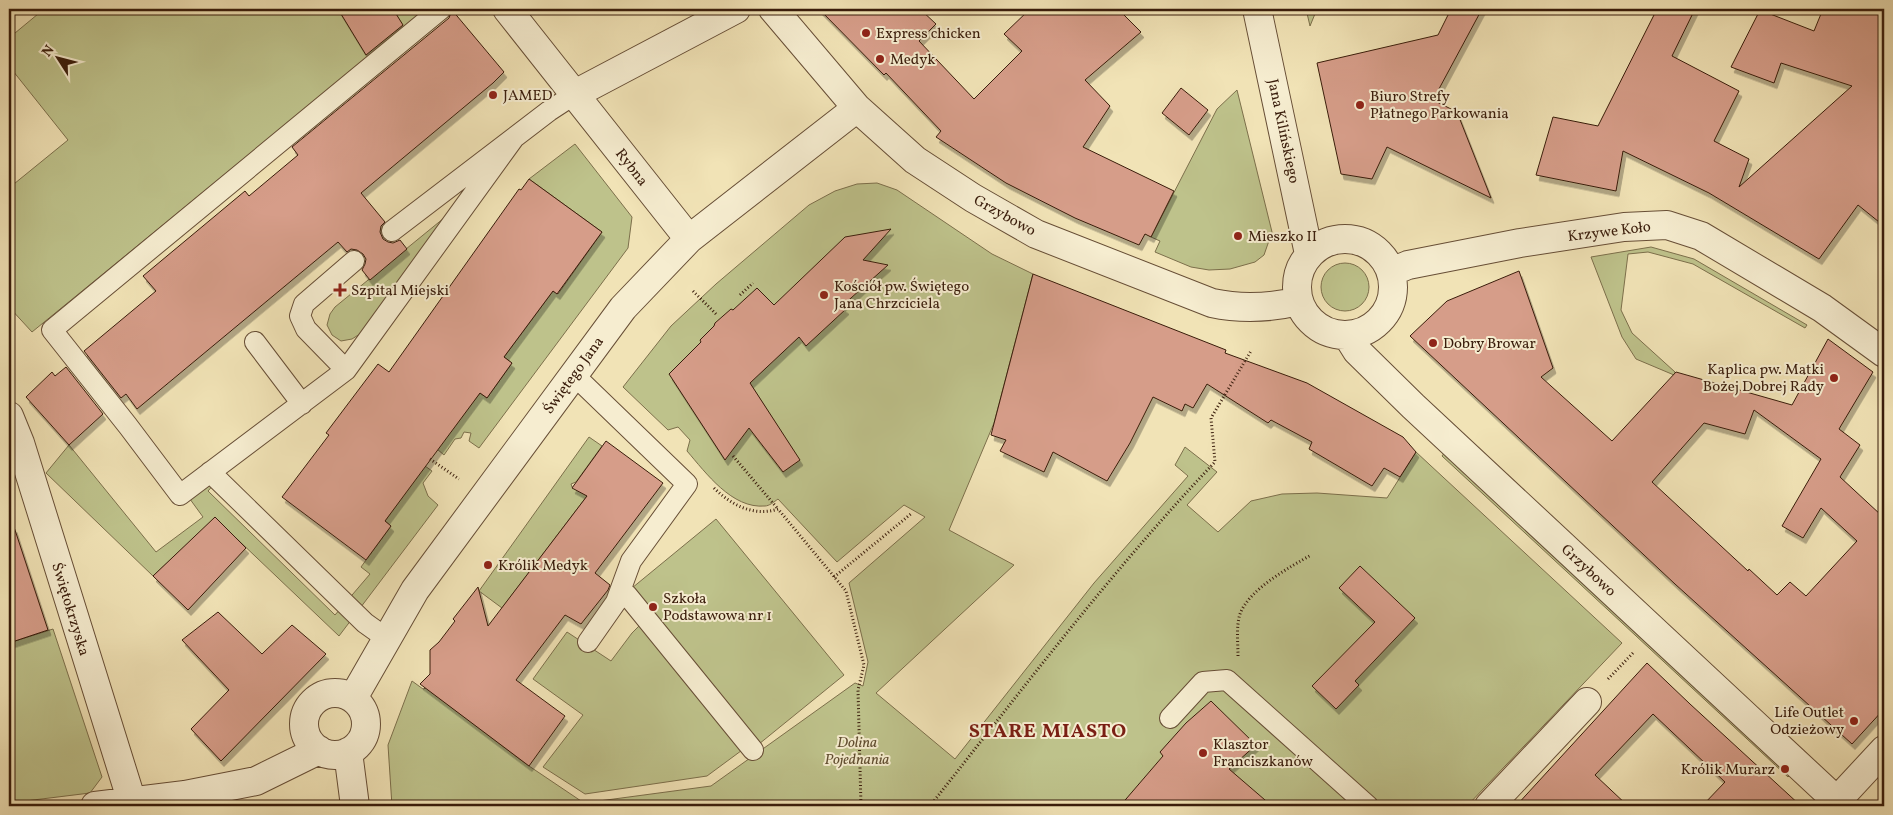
<svg xmlns="http://www.w3.org/2000/svg" width="1893" height="815" viewBox="0 0 1893 815" font-family="Vollkorn,serif">
  <style>
    .green { fill: #bec28b; stroke: #7c6f4b }
    .building { fill: #d69d89; stroke: #391c0b; fill-rule: evenodd; filter: url(#shadow) }
    .lines { fill: none; stroke-linecap: round; stroke-linejoin: round }
    .lane-casing { stroke: #674e36; stroke-width: 22 }
    .street-casing { stroke: #674e36; stroke-width: 30 }
    .path { stroke: #391c0b; stroke-width: 3; stroke-dasharray: 1 2.5; stroke-linecap: butt }
    .lane { stroke: #f6edd0; stroke-width: 20 }
    .street { stroke: #f6edd0; stroke-width: 28 }
    .poi-dot { fill: #8f2418; stroke: #f6edd0; stroke-width: 2 }
    .labels { text-anchor: middle; stroke-width: 4; stroke-linejoin: round; paint-order: stroke }
    .poi-label { font-size: 15px; fill: #391c0b; stroke: #f6edd0; text-anchor: start }
    .street-label { font-size: 15px; fill: #391c0b; stroke: #f6edd0 }
    .park-label { font-size: 15px; font-style: italic; fill: #614e31; stroke: #f6edd0 }
    .district-label { font-size: 20px; font-weight: bold; letter-spacing: 1px; fill: #7a1f14; stroke: #f6edd0 }
  </style>
  <defs>
    <filter id="shadow"><feDropShadow dx="3" dy="5.5" stdDeviation="0" flood-color="#0004"/></filter>
  </defs>
  <rect width="100%" height="100%" fill="#f1e3b6"/>
  <filter id="stains"><feTurbulence type="fractalNoise" baseFrequency=".004" numOctaves="4"/><feColorMatrix values="0 0 0 0 .2 0 0 0 0 .09 0 0 0 0 .02 0 0 0 .5 -.17"/></filter>
  <radialGradient id="worn" r=".72"><stop offset=".6" stop-color="#630" stop-opacity="0"/><stop offset="1" stop-color="#630" stop-opacity=".3"/></radialGradient>
  <path class="green" d="M44 9H427L32 332 9 307V188L68 140 9 66V38Z
    M1306 9H1317L1310 26Z
    M1237 90 1272 232 1264 255 1255 262 1230 269 1209 270 1191 267 1155 252 1160 241 1151 237 1217 109Z
    M575 144 632 217 628 248 479 448 469 441 471 433 464 432 461 438 455 439 444 455 437 449 480 393 487 398 512 363 504 357 553 291 558 294 602 232 529 179Z
    M877 183 897 190 992 254 1033 274 994 423 949 530 1014 565 876 693 955 759 1094 583 1188 476 1175 465 1185 447 1217 472 1187 505 1218 532 1251 501 1282 494 1317 493 1387 498 1416 452 1622 643 1467 806H392L388 745 412 681 423 689 426 688 529 766 584 803 711 786 855 683 863 686 868 662 849 583 925 517 904 505 837 562 778 499C774 502 769 506 765 506 732 509 706 473 687 451L690 440 678 427 668 430 623 387 671 326 716 284 809 205 835 191 857 184Z
    M444 218 363 332 352 339 341 341 332 335 327 325 330 314 335 307Z
    M1651 247 1694 259 1807 325 1805 328 1693 264 1648 252 1628 254 1621 310 1632 333 1675 372 1674 375 1636 359 1622 337 1591 257Z
    M1321 287a24 24 0 1 1 48 0a24 24 0 1 1-48 0Z
    M589 437 602 446 576 482 571 484 572 487 577 488 587 496 502 608 479 591Z
    M69 445 156 552 203 517 187 495 216 482 208 491 335 615 370 574 361 567 391 526 385 521 425 466 432 471 423 483 428 496 438 505 339 636 215 518 153 576 46 473Z
    M1445 452 1792 773 1788 777 1442 456Z
    M716 519 844 675 759 744 632 588Z
    M646 619 749 745 707 776 585 794 543 767 583 715 533 679 567 632 611 661 632 633Z
    M53 629 102 777 90 793 9 803V643Z"/>
  <path class="building" d="M338 9H393L403 25 366 55Z
    M819 9H920L936 24 919 41 974 99 1022 51 1004 34 1030 9H1118L1141 32 1085 80 1110 106 1083 147 1174 191 1151 237 1145 234 1139 245 1075 218 1006 183 936 137 941 131 886 73 884 75Z
    M1451 9H1482L1433 100 1457 112 1491 198 1387 147 1372 179 1341 174 1317 63 1438 35Z
    M1657 9H1695L1672 56 1739 91 1714 141 1749 159 1739 187 1852 86 1781 63 1774 83 1731 67 1760 10 1814 31 1823 9H1884V226L1858 205 1819 259 1709 193 1623 151 1616 191 1536 175 1553 117 1598 126Z
    M452 10 504 72 493 83 361 193 385 222 381 226 380 232 383 239 388 242 393 243 400 240 407 249 370 280 362 270 365 264 366 259 363 254 357 250 351 249 347 252 338 242 137 409 126 394 121 398 84 351 156 291 143 276 245 191 249 196 298 155 292 147 449 18Z
    M1181 88 1208 110 1189 135 1162 113Z
    M529 179 602 232 557 294 553 291 504 357 512 363 487 398 480 393 385 521 391 526 366 560 282 497 329 435 326 433 378 364 389 372 519 189 521 190Z
    M891 229 863 260 888 265 842 306 846 309 806 346 799 337 750 383 800 460 783 472 749 428 725 460 669 374 701 342 700 340 714 326 715 323 731 309 733 310 757 288 774 305 845 237Z
    M1519 271 1553 368 1541 377 1612 441 1676 372 1792 405 1828 339 1873 372 1839 429 1860 445 1840 477 1881 515 1884 511V709L1852 744 1675 584 1410 336 1447 301ZM1754 410 1821 459 1782 526 1803 538 1821 508 1857 541 1806 596 1790 582 1777 595 1749 569 1748 571 1652 482 1704 423 1745 434Z
    M1033 274 1226 350 1225 353 1307 383 1403 437 1416 452 1400 477 1384 468 1372 486 1309 449 1312 442 1271 420 1268 423 1207 384 1193 408 1185 404 1182 411 1153 397 1130 443 1107 481 1053 452 1044 472 1000 451 1006 440 991 435Z
    M66 367 103 414 69 445 26 397 52 372 55 376Z
    M606 441 663 483 595 573 610 585 608 590 581 624 565 615 516 680 565 716 529 766 420 684 430 674V650L439 642 455 621 453 619 478 587 488 626 587 496 572 488Z
    M215 517 246 548 188 610 153 576Z
    M14 527 48 630 9 643V528Z
    M1360 566 1415 618 1355 681 1359 685 1336 709 1312 686 1375 622 1339 588Z
    M218 612 262 654 292 625 326 654 221 761 191 729 229 690 182 640Z
    M1647 663 1690 704 1801 806H1702L1725 782 1653 714 1595 775 1628 806H1516Z
    M1211 701 1256 745 1229 769 1272 806H1120L1163 756 1160 752 1186 723Z"/>
  <g class="lines">
    <defs>
      <path id="lane" d="M441 9 52 330 128 426 180 495 346 370 514 138
        M392 231 549 111 575 94
        M255 342 302 404
        M346 370 306 329 300 316 304 304 354 261
        M574 375 687 484 631 561 616 602 588 642
        M210 472 365 623 386 638
        M620 592 627 595 753 750
        M1170 718 1203 682 1227 680 1368 806"/>
      <path id="street" d="M507 9 689 239
        M773 9 857 108 915 160 973 198 1036 234 1212 303C1240 309 1270 308 1299 301
        M1257 9 1309 254
        M575 94 736 9
        M1297 287a48 48 0 1 1 96 0a48 48 0 1 1-96 0Z
        M1391 272 1408 265 1520 243 1624 227 1667 225 1701 236 1822 308 1884 353
        M1347 335 1357 351 1413 406 1837 801
        M9 416 20 443 132 802
        M304 724a31 31 0 1 1 62 0a31 31 0 1 1-62 0Z
        M353 698 415 590 623 308 689 239 857 108
        M348 752 355 806
        M95 806 185 795 256 781 319 750
        M1489 806 1587 702
        M1832 806 1884 750"/>
    </defs>
    <use href="#lane" class="lane-casing"/>
    <use href="#street" class="street-casing"/>
    <path class="path" d="M693 291 717 315
      M740 295 753 283
      M733 456 778 509
      M430 459 459 479
      M714 488C731 505 754 517 778 509L846 591 864 665 858 690 861 806
      M834 577 912 513
      M1238 656C1238 643 1236 626 1240 614 1249 589 1290 567 1311 555
      M1608 679 1633 653
      M930 806C1022 690 1112 570 1215 462L1211 418 1251 351"/>
    <use href="#lane" class="lane"/>
    <use href="#street" class="street"/>
  </g>
  <g class="poi-dot">
    <circle cx="866" cy="33" r="5"/>
    <circle cx="880" cy="59" r="5"/>
    <circle cx="493" cy="95" r="5"/>
    <circle cx="1360" cy="105" r="5"/>
    <circle cx="1238" cy="236" r="5"/>
    <path d="M337.5 282.5h5v5h5v5h-5v5h-5v-5h-5v-5h5z"/>
    <circle cx="824" cy="295" r="5"/>
    <circle cx="1433" cy="343" r="5"/>
    <circle cx="1834" cy="378" r="5"/>
    <circle cx="488" cy="565" r="5"/>
    <circle cx="653" cy="607" r="5"/>
    <circle cx="1854" cy="721" r="5"/>
    <circle cx="1203" cy="753" r="5"/>
    <circle cx="1785" cy="769" r="5"/>
  </g>
  <g class="labels">
    <g class="poi-label">
      <text x="876" y="38">Express chicken</text>
      <text x="890" y="64">Medyk</text>
      <text x="503" y="100">JAMED</text>
      <text x="1370" y="101">Biuro Strefy<tspan x="1370" dy="17">Płatnego Parkowania</tspan></text>
      <text x="1248" y="241">Mieszko II</text>
      <text x="834" y="291">Kościół pw. Świętego<tspan x="834" dy="17">Jana Chrzciciela</tspan></text>
      <text x="351" y="295">Szpital Miejski</text>
      <text x="1443" y="348">Dobry Browar</text>
      <text x="1824" y="374" text-anchor="end">Kaplica pw. Matki<tspan x="1824" dy="17">Bożej Dobrej Rady</tspan></text>
      <text x="498" y="570">Królik Medyk</text>
      <text x="663" y="603">Szkoła<tspan x="663" dy="17">Podstawowa nr 1</tspan></text>
      <text x="1844" y="717" text-anchor="end">Life Outlet<tspan x="1844" dy="17">Odzieżowy</tspan></text>
      <text x="1213" y="749">Klasztor<tspan x="1213" dy="17">Franciszkanów</tspan></text>
      <text x="1775" y="774" text-anchor="end">Królik Murarz</text>
    </g>
    <g class="street-label">
      <text transform="translate(1284 131) rotate(78)" y="5">Jana Kilińskiego</text>
      <text transform="translate(632 167) rotate(52)" y="5">Rybna</text>
      <text transform="translate(1005 215) rotate(29)" y="5">Grzybowo</text>
      <text transform="translate(1609 231) rotate(-7)" y="5">Krzywe Koło</text>
      <text transform="translate(573 375) rotate(-54)" y="5">Świętego Jana</text>
      <text transform="translate(1589 570) rotate(43)" y="5">Grzybowo</text>
      <text transform="translate(71 609) rotate(73)" y="5">Świętokrzyska</text>
    </g>
    <g class="park-label">
      <text x="857" y="747">Dolina<tspan x="857" dy="17">Pojednania</tspan></text>
    </g>
    <g class="district-label">
      <text x="1048" y="737">STARE MIASTO</text>
    </g>
  </g>
  <rect width="1893" height="815" fill="none" stroke="#f1e3b6" stroke-width="30"/>
  <rect x="10" y="10" width="1873" height="795" fill="none" stroke="#391c0b" stroke-width="2.5"/>
  <rect x="15" y="15" width="1863" height="785" fill="none" stroke="#391c0b"/>
  <g transform="translate(58 58) rotate(306)" stroke="#f6edd0" stroke-width="4" paint-order="stroke">
  <path d="M0-4L9 19L0 12L-9 19Z" fill="#391c0b"/>
  <text y="-8" font-size="14" font-weight="bold" text-anchor="middle" fill="#391c0b">N</text>
  </g>
  <rect width="100%" height="100%" filter="url(#stains)"/>
  <rect width="100%" height="100%" fill="url(#worn)"/>
</svg>
